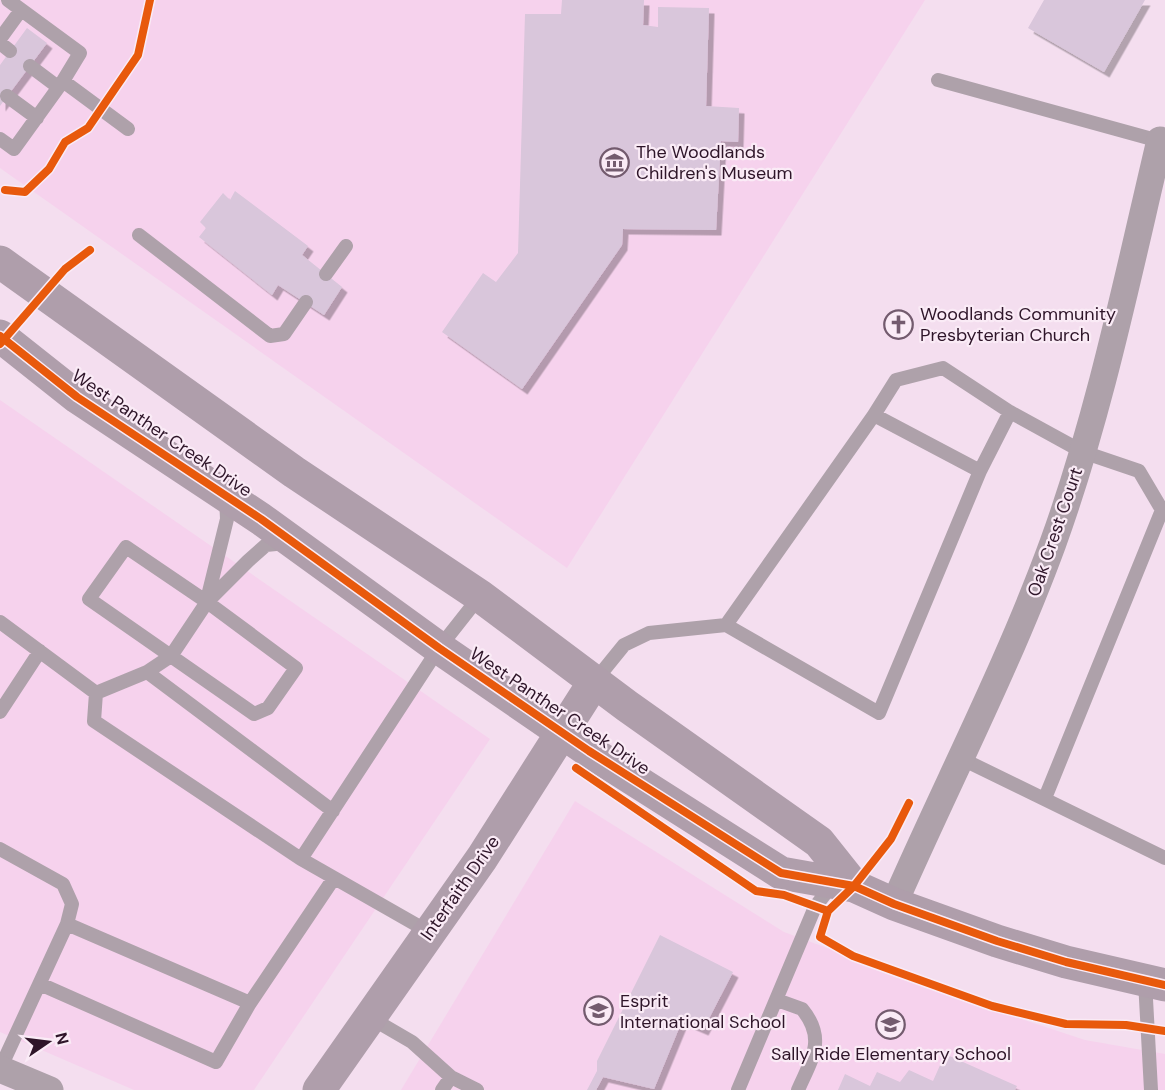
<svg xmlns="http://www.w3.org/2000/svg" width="1165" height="1090" viewBox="0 0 1165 1090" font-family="'DM Sans',sans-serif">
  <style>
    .built { fill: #f6d2ed }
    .building { fill: #d9c6db; filter: url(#shadow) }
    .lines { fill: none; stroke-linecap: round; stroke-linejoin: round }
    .lane { stroke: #aea1aa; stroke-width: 14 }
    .street { stroke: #aea1aa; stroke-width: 27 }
    .secondary { stroke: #af9eab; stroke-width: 33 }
    .cycleway-casing { stroke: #faebf6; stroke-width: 11 }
    .cycleway { stroke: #e8590c; stroke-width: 8 }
    .labels { text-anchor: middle; stroke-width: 4.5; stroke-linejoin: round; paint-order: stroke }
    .poi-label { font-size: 18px; fill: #2e1529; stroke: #faebf6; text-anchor: start }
    .street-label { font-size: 18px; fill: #2e1529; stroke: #faebf6 }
  </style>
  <defs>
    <filter id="shadow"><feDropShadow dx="5.5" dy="5.5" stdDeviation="0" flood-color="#0004"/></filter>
  </defs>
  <rect width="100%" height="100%" fill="#f4deef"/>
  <path class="built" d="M0 0H925L567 568 0 168Z
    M0 400 490 739 254 1090H134L0 1032Z
    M575 801 784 932 994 1010 1085 1040 1165 1054V1090H401Z"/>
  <path class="building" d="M562 0H644L643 25 658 27V7L709 8 706 106 739 108 738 142 721 141 716 230 623 229 622 245 522 389 442 332 483 273 496 282 518 253 525 14H561Z
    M1044 0H1145L1104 72 1028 28Z
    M27 28 47 43 0 106V65Z
    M235 191 308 246 302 255 342 287 324 315 278 285 272 295 199 237 206 228 200 222 223 193 230 200Z
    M660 935 733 972 703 1030 682 1021 654 1089 603 1077 596 1090H587L597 1071V1061Z
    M945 1054 1017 1086 1015 1090H838L845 1074 870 1086 877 1072 900 1082 909 1070 933 1081Z"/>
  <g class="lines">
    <path class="lane" d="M8 0 80 53 63 81 128 129
      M0 39 21 10
      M0 43 10 51
      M30 66 58 87
      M938 80 1163 142
      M7 96 37 118
      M0 139 14 149 63 81
      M139 235 270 336 284 334 306 302
      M326 274 346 246
      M874 415 896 380 943 368 1010 412 1083 452 1139 471 1162 510 1045 798
      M980 471 1010 412
      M286 543 266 545 248 561 207 602 171 656 147 672 96 693 94 721 301 859 439 648 480 596
      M126 547 207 602 296 668 268 708 254 714 89 599Z
      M207 600 227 519 226 498
      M0 622 96 693
      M147 672 333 811
      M594 682 624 645 649 633 726 625 874 415 980 471 879 713 726 625
      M0 712 40 651
      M960 758 1165 858
      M0 849 63 884 72 904 67 924 0 1069
      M301 859 429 932
      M67 924 250 1003
      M1145 981 1151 1090
      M40 984 216 1062 250 1003 334 878
      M777 1000 802 1009C827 1039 811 1060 798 1090
      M369 1017 412 1042 451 1077 442 1090
      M451 1077 477 1090
      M738 1090 815 907 832 885"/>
    <path class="street" d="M894 904C947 783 1008 666 1053 543 1100 413 1128 275 1160 140
      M0 1069 50 1090"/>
    <path class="secondary" d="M0 262 294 472 480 596 627 706 819 842 854 886
      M0 336 77 397 261 519 439 648 589 751 781 873 854 886 894 904 997 941 1066 962 1165 985
      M319 1090 482 858 594 682"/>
    <defs>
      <path id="cycleway" d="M5 190 25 192 49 169 65 142 88 128 138 55 150 0
        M0 336 77 397 261 519 439 648 589 751 781 873 854 886 894 904 997 941 1066 962 1165 985
        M0 344 65 269 90 250
        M576 768 756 891 784 895 828 911
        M909 803 891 839 854 886 828 911 820 937 853 956 992 1006 1066 1024 1126 1025 1165 1031"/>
    </defs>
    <use href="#cycleway" class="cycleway-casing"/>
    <use href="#cycleway" class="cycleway"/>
  </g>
  <defs>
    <symbol id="museum-ring" viewBox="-11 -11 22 22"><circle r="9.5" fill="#faebf6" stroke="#735b6e" stroke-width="1.5"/><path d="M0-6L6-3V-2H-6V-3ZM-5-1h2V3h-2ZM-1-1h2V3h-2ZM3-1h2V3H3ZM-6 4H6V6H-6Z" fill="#735b6e"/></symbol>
    <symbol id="church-ring" viewBox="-11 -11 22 22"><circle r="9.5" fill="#faebf6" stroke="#735b6e" stroke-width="1.5"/><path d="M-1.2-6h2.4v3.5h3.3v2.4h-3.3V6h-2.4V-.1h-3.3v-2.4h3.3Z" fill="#735b6e"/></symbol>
    <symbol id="school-ring" viewBox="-11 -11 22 22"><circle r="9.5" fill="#faebf6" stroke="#735b6e" stroke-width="1.5"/><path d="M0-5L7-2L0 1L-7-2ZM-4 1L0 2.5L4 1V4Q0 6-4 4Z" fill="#735b6e"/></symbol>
  </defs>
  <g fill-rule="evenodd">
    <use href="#museum-ring" x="598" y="146" width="33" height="33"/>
    <use href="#church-ring" x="882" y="308" width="33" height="33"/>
    <use href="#school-ring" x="582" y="994" width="33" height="33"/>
    <use href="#school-ring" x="874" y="1008" width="33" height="33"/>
  </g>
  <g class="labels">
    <g class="poi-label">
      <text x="636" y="158">The Woodlands<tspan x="636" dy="21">Children's Museum</tspan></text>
      <text x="920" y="320">Woodlands Community<tspan x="920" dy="21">Presbyterian Church</tspan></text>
      <text x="620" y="1007">Esprit<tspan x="620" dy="21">International School</tspan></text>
      <text x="891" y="1060" text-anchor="middle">Sally Ride Elementary School</text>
    </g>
    <g class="street-label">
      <text transform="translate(162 433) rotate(34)" y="6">West Panther Creek Drive</text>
      <text transform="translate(1055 532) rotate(-71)" y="6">Oak Crest Court</text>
      <text transform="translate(560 711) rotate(34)" y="6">West Panther Creek Drive</text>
      <text transform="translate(460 888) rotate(-55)" y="6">Interfaith Drive</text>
    </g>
  </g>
  <g transform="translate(48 1042) rotate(76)" stroke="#faebf6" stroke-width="4.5" paint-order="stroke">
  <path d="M0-4.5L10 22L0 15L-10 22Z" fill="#2e1529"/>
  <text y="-9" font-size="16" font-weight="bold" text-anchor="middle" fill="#2e1529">N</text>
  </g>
</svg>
